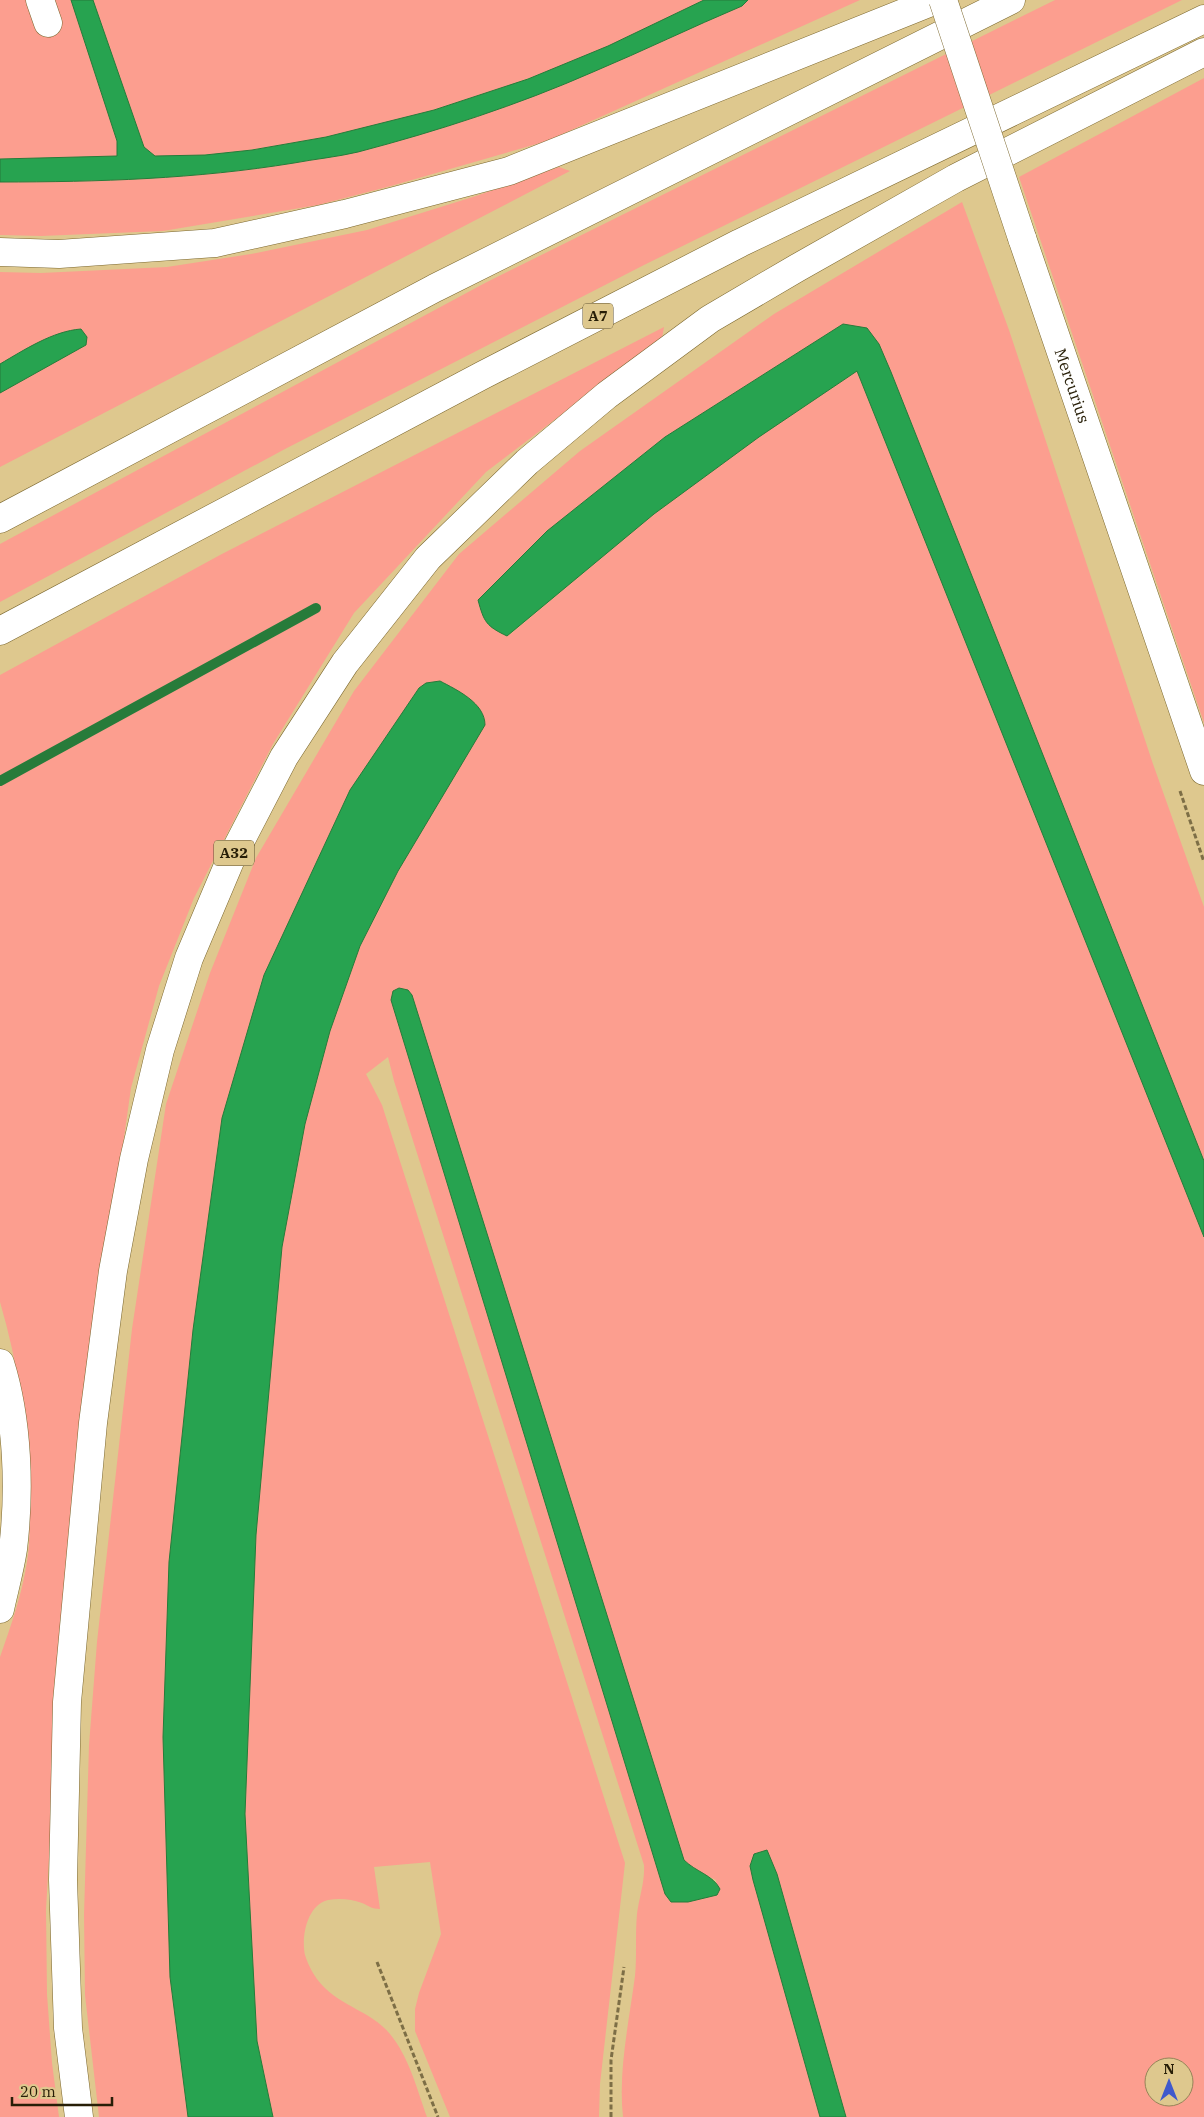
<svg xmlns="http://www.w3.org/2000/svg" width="1204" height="2117" viewBox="0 0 1204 2117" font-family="'IBM Plex Serif',serif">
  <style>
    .green { fill: #fc9e8f; fill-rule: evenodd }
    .water { fill: #27a350; stroke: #277b3a }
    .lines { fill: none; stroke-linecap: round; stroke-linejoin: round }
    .stream { stroke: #277b3a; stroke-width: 10 }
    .minor-casing { stroke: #7b672e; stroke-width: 29 }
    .tertiary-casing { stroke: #7b672e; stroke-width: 29 }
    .motorway-casing { stroke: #7b672e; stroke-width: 29 }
    .path { stroke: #7d6e46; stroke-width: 3; stroke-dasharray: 5 2.5; stroke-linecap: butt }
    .minor { stroke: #fff; stroke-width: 28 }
    .tertiary { stroke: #fff; stroke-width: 28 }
    .motorway { stroke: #fff; stroke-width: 28 }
    .tertiary-bridge-casing { stroke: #7b672e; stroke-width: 29; stroke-linecap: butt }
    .tertiary-bridge { stroke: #fff; stroke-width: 28 }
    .labels { text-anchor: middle; stroke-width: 4; stroke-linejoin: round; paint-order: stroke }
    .shield { fill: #dec88e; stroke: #5e5130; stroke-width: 1 }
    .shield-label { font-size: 15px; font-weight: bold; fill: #271e07 }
    .street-label { font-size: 16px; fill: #271e07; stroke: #dec88e }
  </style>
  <rect width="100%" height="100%" fill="#dec88e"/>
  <path class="green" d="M0 0H31L43 37 60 32 50 0H71L117 141V156L0 159Z
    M93 0H704C554 78 391 134 224 153 207 154 171 159 156 156 151 155 147 150 144 147Z
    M748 0H860L547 141 391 186 318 205 163 231 41 236 0 235V182C98 182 196 179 294 163 315 159 337 157 358 152 438 131 518 105 593 72 643 51 692 27 742 6Z
    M1055 0H1182L644 265 285 449 0 602V544L485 283Z
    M1204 78V723L1019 177Z
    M559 167 570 171 0 467V393L86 345 31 346 0 364V272L41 273 167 267 251 254 367 230 476 196Z
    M962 202 1009 330 1153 764 1204 907V1161L879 344 843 324 665 437 547 531 508 636 654 514 759 437 857 371 1204 1237V2117H846L777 1874 767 1851 750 1866 753 1880 820 2117H623C618 2071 629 2022 635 1976 637 1956 635 1935 637 1914 639 1898 645 1882 644 1865L394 1081 388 1057 366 1074 382 1105 625 1863 600 2084 599 2117H450L415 2031V2009L419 1993 441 1934 430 1862 374 1867 380 1909C372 1909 369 1906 362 1903 351 1899 340 1898 328 1900 307 1905 301 1937 305 1955 308 1965 315 1978 322 1985 341 2006 372 2012 390 2034 409 2057 417 2089 427 2117H273L257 2041 245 1814 256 1535 282 1247 305 1124 330 1031 360 946 398 871 471 700 440 681 419 688 350 790 264 975 222 1118 193 1330 169 1562 163 1737 170 1977 188 2117H99L85 1995 84 1915 89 1745 97 1642 132 1329 166 1104 210 973 256 858 354 691 459 554 580 451 774 314ZM391 1000 684 1860 693 1869 716 1880 717 1895 688 1902 665 1894ZM1154 2067H1184V2097H1154Z
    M664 327 662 338 486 472 354 613 273 744 194 898 159 986 131 1088 83 1428 62 1637 46 1909 47 1994 52 2063 59 2117H0V1657C11 1626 22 1594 27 1562 31 1538 29 1514 29 1490 27 1426 18 1363 0 1302V675L220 555Z"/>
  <path class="water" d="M71 0H93L144 147 155 156 205 155 252 150 326 137 434 110 528 79 608 46 704 0H748L742 6C692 27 643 51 593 72 518 105 438 131 358 152 337 157 315 159 294 163 196 179 98 182 0 182V159L117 156V141Z
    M843 324 867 328 879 344 891 372 1172 1080 1204 1161V1237L857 371 759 437 654 514 507 636C486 626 484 622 478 600L547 531 665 437Z
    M81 329 87 337 86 345 0 393V364C24 350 53 331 81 329Z
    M440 681C457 690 485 703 485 725L398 871 360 946 330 1031 305 1124 282 1247 256 1535 245 1814 257 2041 273 2117H188L170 1977 163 1737 169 1562 193 1330 222 1118 264 975 350 790 419 688 426 683Z
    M399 988 408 990 412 995 684 1860C696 1872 713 1875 720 1889L717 1895 688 1902H671L665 1894 391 1000 393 991Z
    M767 1850 777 1874 846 2117H820L753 1880 750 1866 754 1854Z"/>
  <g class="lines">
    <path class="stream" d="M0 781 316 608"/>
    <defs>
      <path id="minor" d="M40 0 48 23"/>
      <g id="tertiary">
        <path id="s1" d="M1022 238 1204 771"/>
      </g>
      <path id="motorway" d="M0 252 59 254 215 243 345 214 509 171 936 0
        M0 519 435 288 1011 0
        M0 631 483 375 740 243 1204 19
        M0 1363C18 1420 20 1491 13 1549 10 1569 4 1590 0 1609
        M79 2117 68 2028 63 1880 67 1702 93 1423 113 1271 134 1159 160 1050 189 958 230 861 284 757 345 663 428 558 527 462 607 395 710 319 797 268 956 178 1204 52"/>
    </defs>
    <use href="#minor" class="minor-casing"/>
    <use href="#tertiary" class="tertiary-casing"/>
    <use href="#motorway" class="motorway-casing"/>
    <path class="path" d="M1180 791 1204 862
      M377 1962 438 2117
      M611 2117V2060L624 1967"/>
    <use href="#minor" class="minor"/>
    <use href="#tertiary" class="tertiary"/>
    <use href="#motorway" class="motorway"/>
    <defs>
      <path id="tertiary-bridge" d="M943 0 1022 238"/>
    </defs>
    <use href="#tertiary-bridge" class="tertiary-bridge-casing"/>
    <use href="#tertiary-bridge" class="tertiary-bridge"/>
  </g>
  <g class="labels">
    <g class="shield">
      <rect x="583" y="303.5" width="30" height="25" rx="4"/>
      <rect x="214" y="840.5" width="40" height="25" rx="4"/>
    </g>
    <g class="shield-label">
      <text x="598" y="321">A7</text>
      <text x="234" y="858">A32</text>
    </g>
    <g class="street-label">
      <text dy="6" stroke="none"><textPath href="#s1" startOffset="156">Mercurius</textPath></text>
    </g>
  </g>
  <g transform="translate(1169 2082)"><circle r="24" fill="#dec88e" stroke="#958458"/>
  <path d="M0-4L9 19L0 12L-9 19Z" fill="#4059cc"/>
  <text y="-8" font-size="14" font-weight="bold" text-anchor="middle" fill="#271e07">N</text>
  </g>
  <path d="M12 2097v8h100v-8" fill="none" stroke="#271e07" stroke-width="2.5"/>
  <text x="20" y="2097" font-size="15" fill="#271e07" stroke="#dec88e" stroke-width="4" paint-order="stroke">20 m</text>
</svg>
